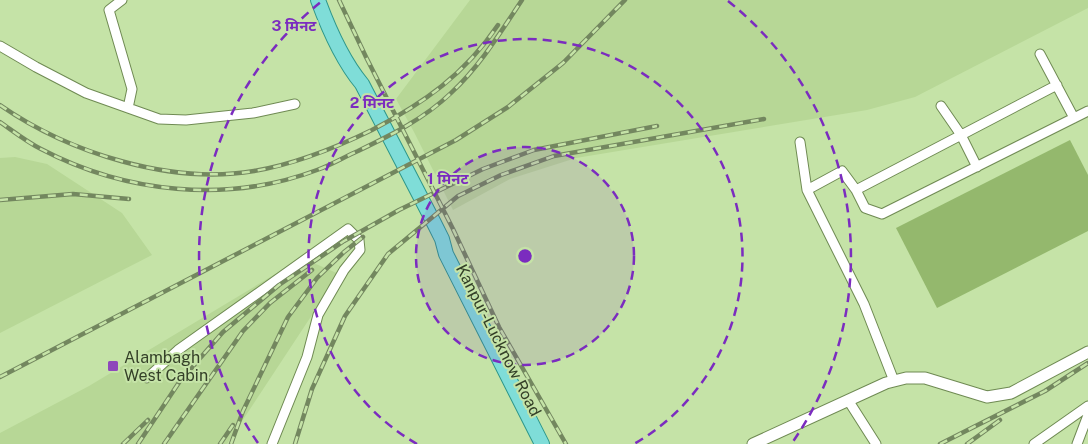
<svg xmlns="http://www.w3.org/2000/svg" width="1088" height="444" viewBox="0 0 1088 444" font-family="'Public Sans','Noto Sans Devanagari',sans-serif">
  <style>
    .built { fill: #b7d796 }
    .water { fill: #94b86d }
    .lines { fill: none; stroke-linecap: round; stroke-linejoin: round }
    .minor-casing { stroke: #6f8a53; stroke-width: 11 }
    .tertiary-casing { stroke: #6f8a53; stroke-width: 13 }
    .primary-casing { stroke: #2e978a; stroke-width: 16 }
    .minor { stroke: #fff; stroke-width: 9 }
    .tertiary { stroke: #fff; stroke-width: 11 }
    .primary { stroke: #7fddd8; stroke-width: 14 }
    .rail-casing { stroke: #73875f; stroke-width: 4.5 }
    .rail { stroke: #c5e3a7; stroke-width: 2.5; stroke-dasharray: 8; stroke-linecap: butt }
    .ring { fill: none; stroke: #7b2cbf; stroke-width: 2.5; stroke-dasharray: 9 6 }
    .poi-dot { fill: #8e48bb; stroke: #c5e3a7; stroke-width: 2 }
    .labels { text-anchor: middle; stroke-width: 4; stroke-linejoin: round; paint-order: stroke }
    .street-label { font-size: 16px; fill: #344028; stroke: #c5e3a7 }
    .poi-label { font-size: 16px; fill: #344028; stroke: #c5e3a7; text-anchor: start }
    .centre { fill: #7b2cbf; stroke: #c5e3a7; stroke-width: 2.5 }
    .ring-label { font-size: 15px; text-anchor: middle; font-weight: bold; fill: #7b2cbf; stroke: #c5e3a7; stroke-width: 4; stroke-linejoin: round; paint-order: stroke }
  </style>
  <rect width="100%" height="100%" fill="#c5e3a7"/>
  <path class="built" d="M470 0H1088V8L915 97 867 110 576 158 510 179 453 210 414 132 396 99Z
    M15 157 47 164 122 213 152 255 0 333V158Z
    M302 258 339 274 227 444H0V433L89 386Z"/>
  <path class="water" d="M1070 140 1088 175V231L937 308 896 228Z"/>
  <g class="lines">
    <defs>
      <path id="minor" d="M122 0 109 10 132 89 128 108
        M0 46 36 67 86 93 159 119 186 120 253 113 295 104
        M1040 54 1074 118
        M941 106 961 135 977 167
        M800 142 807 190 864 304 894 381
        M807 190 842 171 856 190 865 208 882 214 1088 111
        M856 190 1057 85
        M147 378 178 350 348 229 359 240 360 250 344 270 318 315 307 357 272 444
        M848 400 876 444
        M1034 444 1088 406
        M1077 444 1088 415"/>
      <path id="tertiary" d="M753 444 886 383 906 378H925L987 397 1011 393 1088 352"/>
      <path id="primary" d="M318 0C329 30 342 60 362 84L434 223 442 239 446 254 542 444"/>
    </defs>
    <use href="#minor" class="minor-casing"/>
    <use href="#tertiary" class="tertiary-casing"/>
    <use href="#primary" class="primary-casing"/>
    <use href="#minor" class="minor"/>
    <use href="#tertiary" class="tertiary"/>
    <use href="#primary" class="primary"/>
    <defs>
      <path id="rail" d="M339 0 366 57 453 229 499 327 566 444
        M0 105C69 153 171 185 254 171 296 164 335 148 372 130 424 103 465 74 498 25
        M0 122C13 131 27 142 41 149 125 193 227 204 317 170 331 165 344 157 358 151 391 135 424 119 451 93 480 66 500 33 522 0
        M0 200 73 194 129 199
        M0 377 456 140 508 107 563 63 625 0
        M123 444 148 420
        M138 444 180 381 223 332 279 285 344 241 399 210 483 169 534 150 657 126
        M164 444 243 331 270 303 312 270
        M220 444 233 425
        M231 444 243 411 288 317 317 278 344 252 363 237
        M295 444 312 389 345 316 388 254 458 196 501 175 554 156 764 119
        M940 444 1045 391 1088 363
        M967 444 1000 420"/>
    </defs>
    <use href="#rail" class="rail-casing"/>
    <use href="#rail" class="rail"/>
  </g>
  <circle cx="525" cy="256" r="109" fill="#7b2cbf" fill-opacity=".12"/>
  <g class="ring">
    <circle cx="525" cy="256" r="109"/>
    <path d="M417 444A217 217 0 1 1 634 444"/>
    <path d="M258 443A326 326 0 0 1 322 1M728 1A326 326 0 0 1 792 443"/>
  </g>
  <rect class="poi-dot" x="107" y="360" width="12" height="12" rx="2.5"/>
  <g class="labels">
    <g class="street-label">
      <text transform="translate(499 340) rotate(63)" y="6">Kanpur-Lucknow Road</text>
    </g>
    <g class="poi-label">
      <text x="124" y="363">Alambagh<tspan x="124" dy="18">West Cabin</tspan></text>
    </g>
  </g>
  <circle cx="525" cy="256" r="8" class="centre"/>
  <g class="ring-label">
    <text x="294" y="31">3 मिनट</text>
    <text x="372" y="108">2 मिनट</text>
    <text x="448" y="184">1 मिनट</text>
  </g>
</svg>
